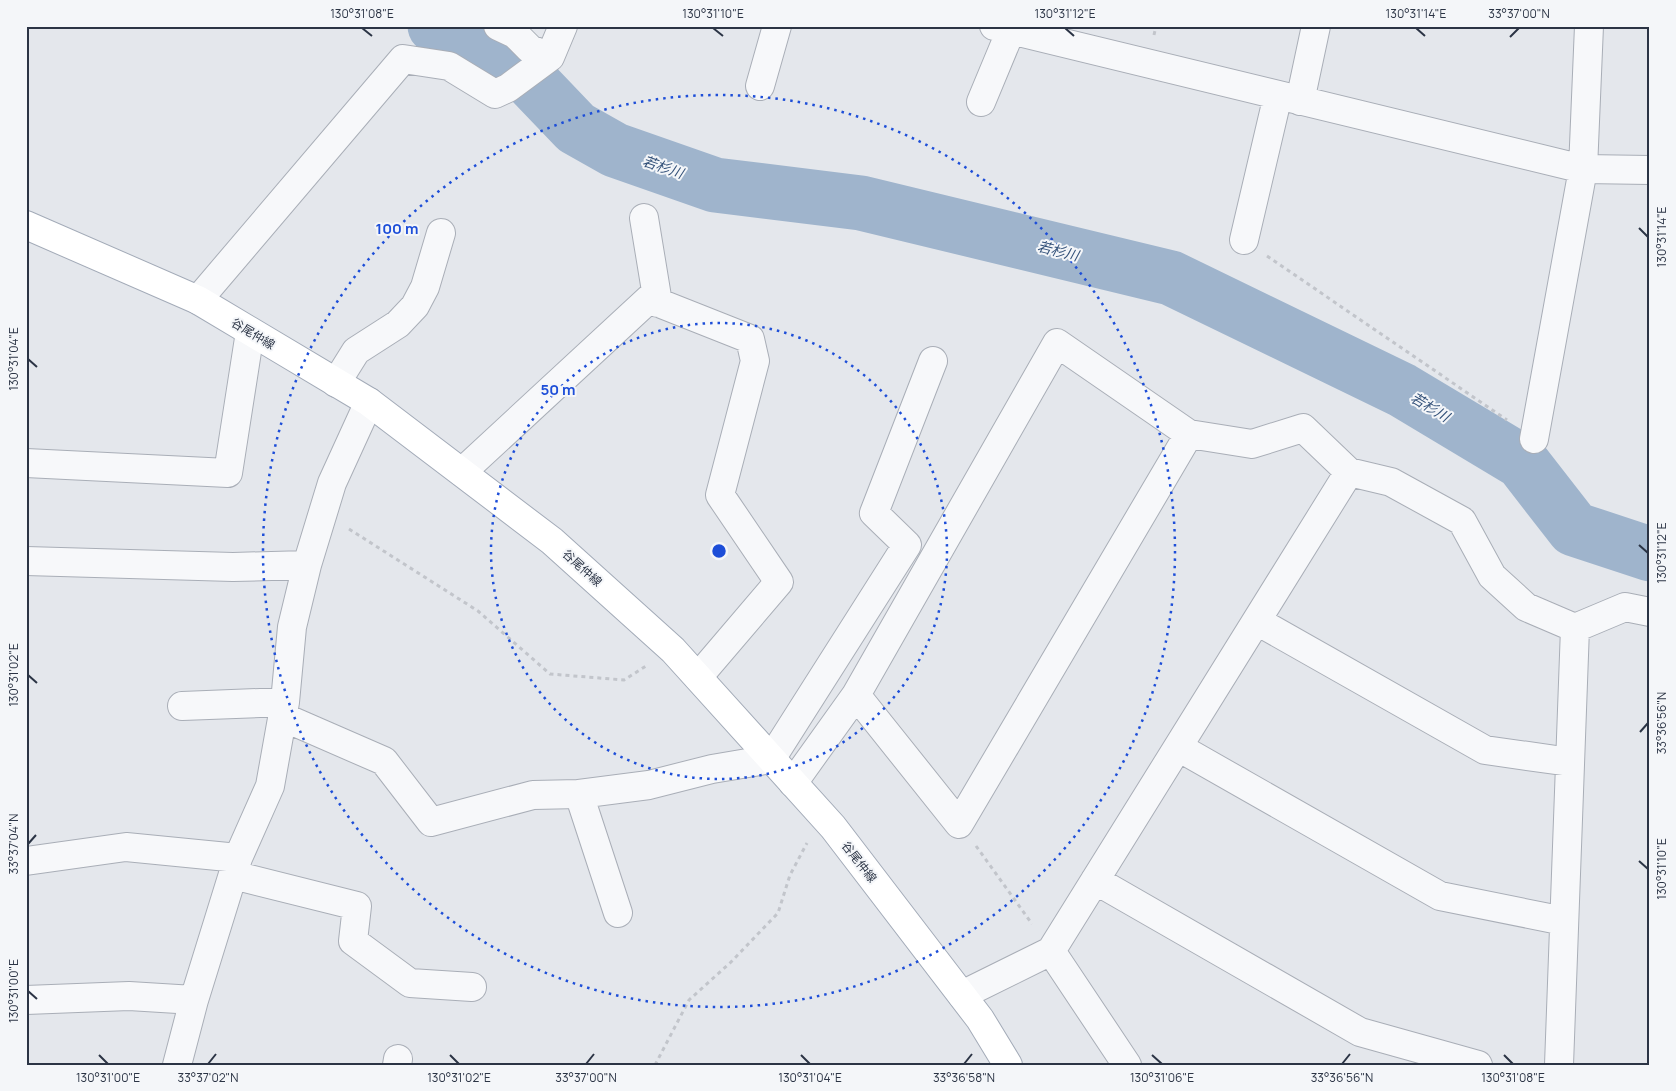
<svg xmlns="http://www.w3.org/2000/svg" width="1676" height="1091" viewBox="0 0 1676 1091" font-family="Manrope,'Noto Sans JP',sans-serif">
  <style>
    .lines { fill: none; stroke-linecap: round; stroke-linejoin: round }
    .river { stroke: #9fb4cc; stroke-width: 55 }
    .minor-casing { stroke: #a9aeb7; stroke-width: 30 }
    .major-casing { stroke: #a3abb8; stroke-width: 30 }
    .path { stroke: #c2c5cb; stroke-width: 3; stroke-dasharray: 4 4; stroke-linecap: butt }
    .minor { stroke: #f7f8fa; stroke-width: 28 }
    .major { stroke: #fff; stroke-width: 28 }
    .ticks { fill: none; stroke: #2b3445; stroke-width: 2 }
    .ring { fill: none; stroke: #1d4ed8; stroke-width: 2.5; stroke-dasharray: 2.5 5 }
    .labels { text-anchor: middle; stroke-width: 4; stroke-linejoin: round; paint-order: stroke }
    .street-label { font-size: 12px; fill: #2b3445; stroke: #f4f6f9 }
    .water-label { font-size: 14px; font-style: italic; fill: #34527a; stroke: #f4f6f9 }
    .centre { fill: #1d4ed8; stroke: #f4f6f9; stroke-width: 2.5 }
    .ring-label { font-size: 15px; text-anchor: middle; font-weight: bold; fill: #1d4ed8; stroke: #f4f6f9; stroke-width: 4; stroke-linejoin: round; paint-order: stroke }
    .neatline { fill: none; stroke: #2b3445; stroke-width: 2 }
    .ticks-label { font-size: 12px; text-anchor: middle; fill: #2b3445 }
  </style>
  <rect width="100%" height="100%" fill="#e4e7ec"/>
  <g class="lines">
    <path class="river" d="M435 26 512 61 576 128 615 150 715 185 861 203 1171 278 1402 390 1522 462 1574 529 1650 554"/>
    <defs>
      <path id="minor" d="M498 26 515 34 530 49 550 57
        M994 26 1583 169 1650 170
        M760 86 777 26
        M1300 101 1316 26
        M981 102 1011 30
        M644 218 658 303
        M1244 240 1278 95
        M198 300 403 59 449 66 495 94 508 88 550 57 563 26
        M336 383 356 351 398 324 415 306 425 287 441 233
        M1534 439 1583 169 1589 26
        M26 463 228 473 250 332
        M462 472 649 299 750 339 755 361 720 495 779 582 698 677
        M1349 472 1391 482 1462 521 1492 576 1526 607 1575 628
        M26 561 233 567 307 565
        M1257 621 1485 750 1570 762
        M182 706 285 702
        M283 717 384 761 431 822 533 795 579 794
        M1178 747 1440 896 1564 921
        M793 783 856 695
        M26 861 126 847 238 858
        M233 875 357 906 353 941 410 983 472 987
        M1095 880 1360 1032 1478 1065
        M618 913 579 794 649 785 712 769 771 759 907 545 874 513 933 361
        M962 995 1051 951
        M26 1000 129 996 194 1000
        M177 1065 194 1000 238 858 270 786 285 702 292 627 307 565 332 483 369 402
        M397 1065 398 1059
        M1127 1065 1051 951 1349 472 1303 428 1252 444 1189 434 1057 343 856 695 959 824 1189 434
        M1559 1065 1575 628 1625 607 1650 612"/>
      <path id="major" d="M26 225 198 300 369 402 552 541 673 650 833 827 980 1019 1008 1065"/>
    </defs>
    <use href="#minor" class="minor-casing"/>
    <use href="#major" class="major-casing"/>
    <path class="path" d="M1154 35 1156 26
      M1267 256 1507 420
      M349 529 478 611 550 674 624 680 646 666
      M976 846 1032 924
      M655 1065 689 1000 731 962 778 913 790 875 807 843"/>
    <use href="#minor" class="minor"/>
    <use href="#major" class="major"/>
  </g>
  <path class="ticks" d="M362 28 372 36M713 28 723 36M1065 28 1074 36M1416 28 1425 36M1510 37 1519 28M1639 228 1648 237M28 359 37 367M1639 545 1648 553M28 675 37 683M1640 732 1648 723M28 844 36 835M1639 861 1648 869M28 991 37 999M99 1055 108 1064M450 1055 459 1064M801 1055 810 1064M1152 1055 1162 1064M1504 1055 1513 1064M208 1064 216 1054M586 1064 594 1054M964 1064 972 1054M1342 1064 1350 1054"/>
  <g class="ring">
    <circle cx="719" cy="551" r="228"/>
    <circle cx="719" cy="551" r="456"/>
  </g>
  <g class="labels">
    <g class="street-label">
      <text transform="translate(253 334) rotate(31)" y="4">谷尾仲線</text>
      <text transform="translate(582 568) rotate(42)" y="4">谷尾仲線</text>
      <text transform="translate(859 862) rotate(52)" y="4">谷尾仲線</text>
    </g>
    <g class="water-label">
      <text transform="translate(663 167) rotate(19)" y="5">若杉川</text>
      <text transform="translate(1058 251) rotate(14)" y="5">若杉川</text>
      <text transform="translate(1430 407) rotate(31)" y="5">若杉川</text>
    </g>
  </g>
  <circle cx="719" cy="551" r="8" class="centre"/>
  <g class="ring-label">
    <text x="397" y="234">100 m</text>
    <text x="558" y="395">50 m</text>
  </g>
  <rect width="1676" height="1091" fill="none" stroke="#f4f6f9" stroke-width="55"/>
  <rect x="28" y="28" width="1620" height="1036" class="neatline"/>
  <g class="ticks-label">
    <text x="362" y="18">130°31'08"E</text>
    <text x="713" y="18">130°31'10"E</text>
    <text x="1065" y="18">130°31'12"E</text>
    <text x="1416" y="18">130°31'14"E</text>
    <text x="1519" y="18">33°37'00"N</text>
    <text transform="translate(1662 237) rotate(-90)" y="4">130°31'14"E</text>
    <text transform="translate(14 359) rotate(-90)" y="4">130°31'04"E</text>
    <text transform="translate(1662 553) rotate(-90)" y="4">130°31'12"E</text>
    <text transform="translate(14 675) rotate(-90)" y="4">130°31'02"E</text>
    <text transform="translate(1662 723) rotate(-90)" y="4">33°36'56"N</text>
    <text transform="translate(14 844) rotate(-90)" y="4">33°37'04"N</text>
    <text transform="translate(1662 869) rotate(-90)" y="4">130°31'10"E</text>
    <text transform="translate(14 991) rotate(-90)" y="4">130°31'00"E</text>
    <text x="108" y="1082">130°31'00"E</text>
    <text x="208" y="1082">33°37'02"N</text>
    <text x="459" y="1082">130°31'02"E</text>
    <text x="586" y="1082">33°37'00"N</text>
    <text x="810" y="1082">130°31'04"E</text>
    <text x="964" y="1082">33°36'58"N</text>
    <text x="1162" y="1082">130°31'06"E</text>
    <text x="1342" y="1082">33°36'56"N</text>
    <text x="1513" y="1082">130°31'08"E</text>
  </g>
</svg>
